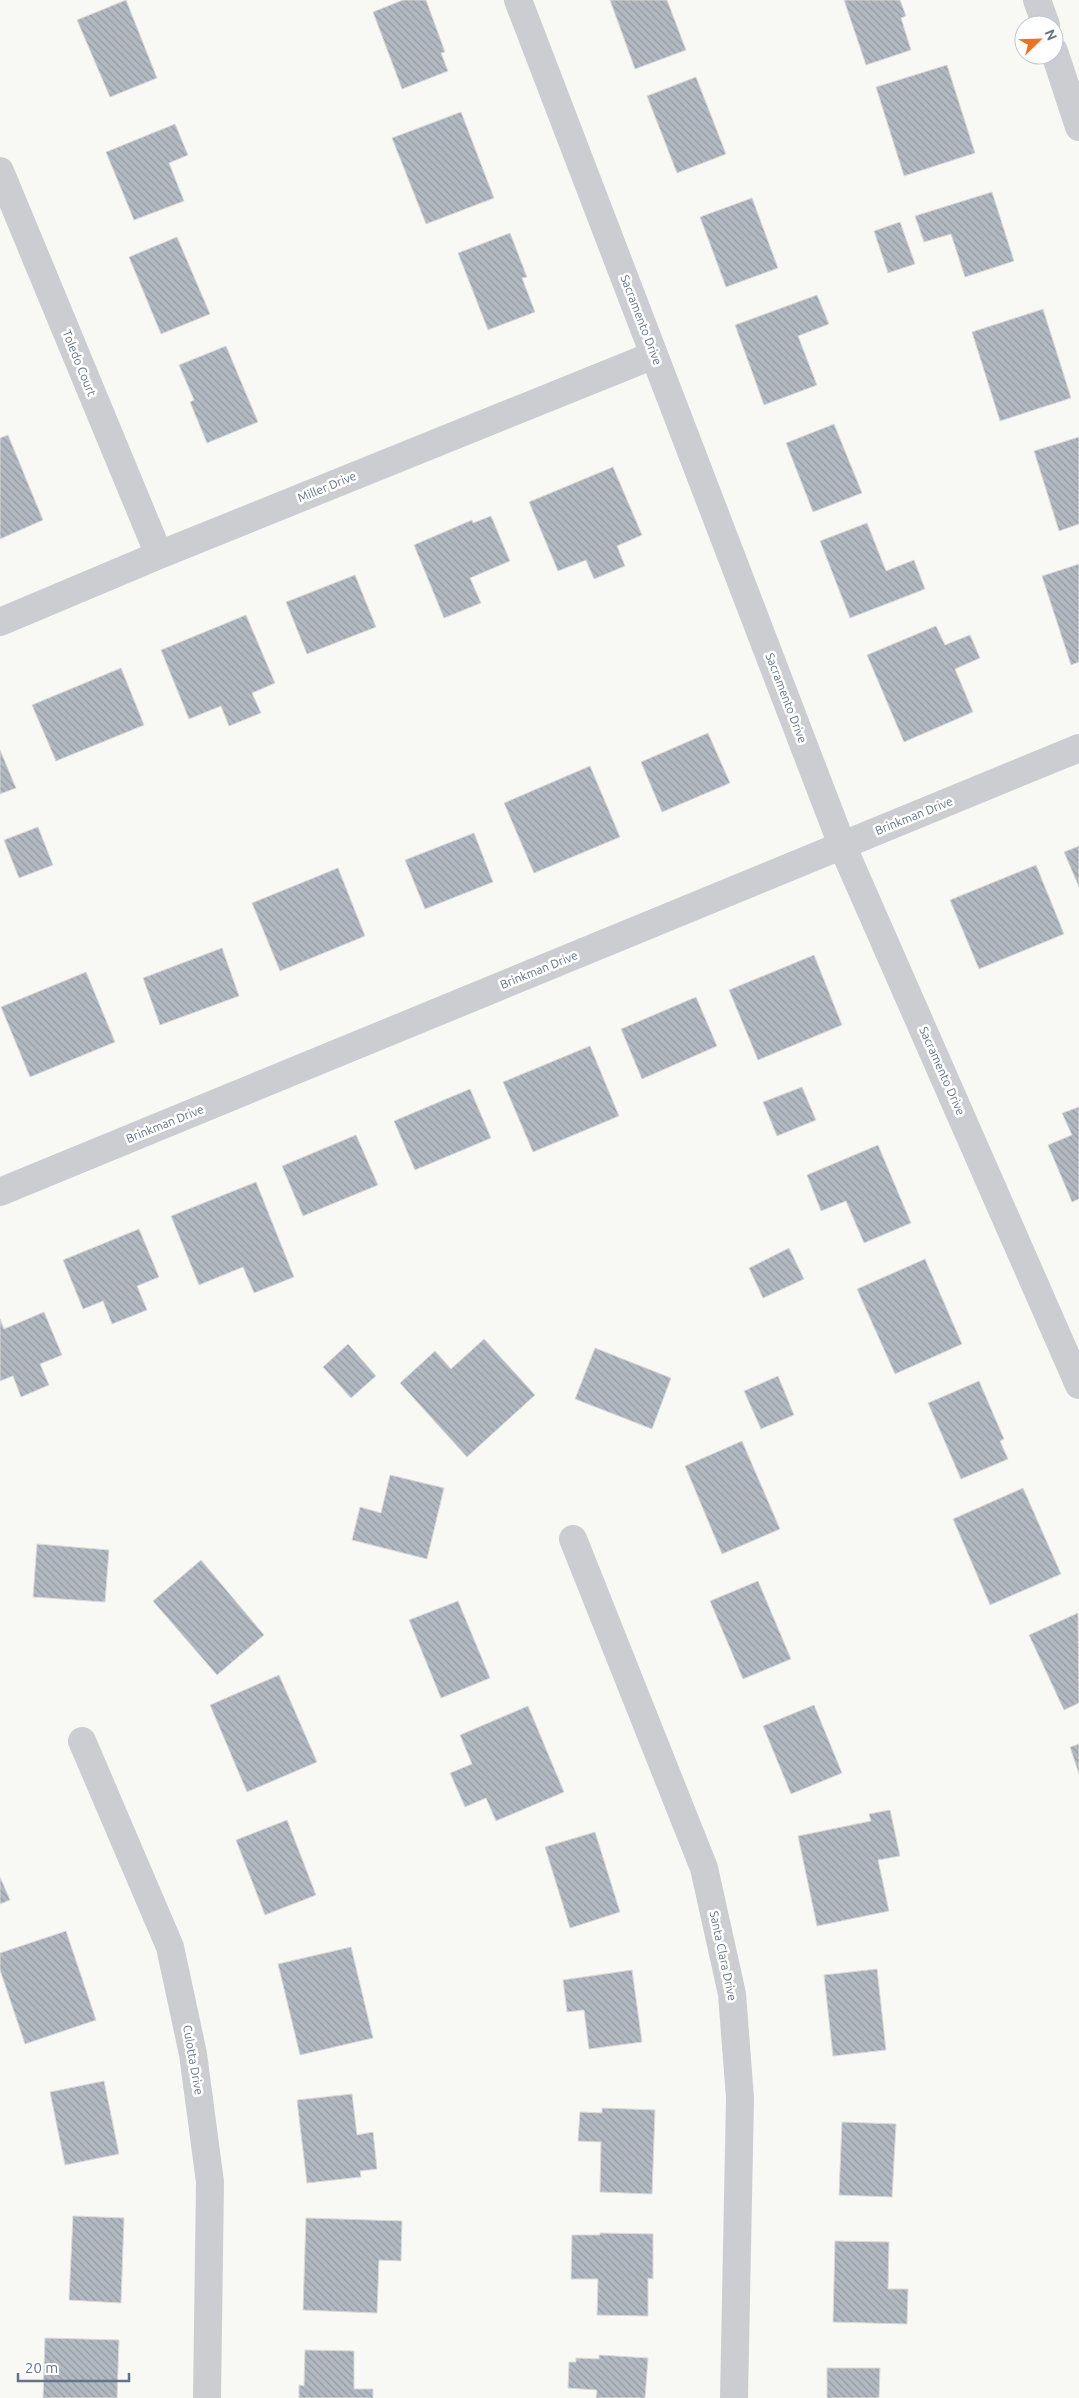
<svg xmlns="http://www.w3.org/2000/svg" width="1079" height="2398" viewBox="0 0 1079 2398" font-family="Ubuntu,sans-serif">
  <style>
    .building { fill: url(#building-back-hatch); stroke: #dadad8 }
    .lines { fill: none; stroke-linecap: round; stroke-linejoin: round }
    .minor { stroke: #cbcdd1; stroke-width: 28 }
    .labels { text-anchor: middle; stroke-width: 5; stroke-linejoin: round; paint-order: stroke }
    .street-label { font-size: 12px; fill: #657389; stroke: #fff }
  </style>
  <defs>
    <pattern id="building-back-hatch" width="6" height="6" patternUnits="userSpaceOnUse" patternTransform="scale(1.25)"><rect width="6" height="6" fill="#b3b9c0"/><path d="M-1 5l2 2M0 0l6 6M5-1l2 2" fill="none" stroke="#959ba2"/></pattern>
  </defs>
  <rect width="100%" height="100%" fill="#f8f8f5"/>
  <path class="building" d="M126 0 157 78 110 97 77 20Z
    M403 0H426L445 52 441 53 448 71 402 89 373 12Z
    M610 0H667L686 50 635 69Z
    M844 0H900L906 16 901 18 911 50 866 65Z
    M947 65 975 153 904 176 876 87Z
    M696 77 726 154 677 173 647 96Z
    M461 112 494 198 426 224 392 138Z
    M175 124 188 155 169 163 184 201 134 220 106 152Z
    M992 192 1014 261 965 277 951 234 924 242 915 216Z
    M752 198 778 268 726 287 700 217Z
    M900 222 915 264 888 273 874 231Z
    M510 233 527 277 522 278 535 312 488 330 458 253Z
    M177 237 210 314 161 334 129 257Z
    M817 295 829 324 798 336 817 385 764 405 735 325Z
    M1043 309 1071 398 1000 421 972 332Z
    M226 346 258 422 207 443 190 402 194 400 179 365Z
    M834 424 862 493 813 512 786 443Z
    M8 435 43 520 0 539V438Z
    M1079 437V524L1059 531 1034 451Z
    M613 467 642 535 617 546 625 566 594 579 586 560 558 571 529 502Z
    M491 516 510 561 470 578 481 603 444 618 414 545 472 520 473 523Z
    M867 523 886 571 914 560 925 589 850 618 820 541Z
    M1079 564V662L1071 665 1042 576Z
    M355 575 376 627 307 654 286 602Z
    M246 615 275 683 252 693 261 713 229 726 221 706 189 719 161 650Z
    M936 626 945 645 970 635 980 658 955 669 973 712 904 742 867 655Z
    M121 668 144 725 56 761 32 705Z
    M708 733 730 783 662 812 641 762Z
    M0 750 16 788 0 794Z
    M590 766 620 837 534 873 504 803Z
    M38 827 53 865 19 878 4 840Z
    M474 833 493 882 425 909 405 860Z
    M1079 846V887L1064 852Z
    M1036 865 1064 934 979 969 950 900Z
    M338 868 365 936 280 971 252 903Z
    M222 948 239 996 160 1025 143 978Z
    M814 955 842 1025 758 1060 729 990Z
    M86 972 115 1042 30 1077 1 1007Z
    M696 997 717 1046 642 1079 621 1029Z
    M590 1046 619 1116 533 1152 503 1082Z
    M802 1087 816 1120 777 1136 763 1102Z
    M470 1089 491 1138 415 1170 394 1121Z
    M1079 1107V1199L1072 1202 1048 1145 1072 1135 1062 1113Z
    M356 1135 378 1185 303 1216 282 1166Z
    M878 1145 911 1223 864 1243 846 1201 821 1211 807 1175Z
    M256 1182 294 1277 254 1293 243 1267 199 1285 171 1216Z
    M139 1229 159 1277 137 1286 147 1310 112 1324 103 1301 83 1309 63 1260Z
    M789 1248 804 1279 763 1298 749 1268Z
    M925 1259 962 1344 895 1374 857 1289Z
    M44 1312 62 1355 40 1364 49 1385 21 1397 13 1376 0 1381V1319L4 1329Z
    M484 1339 535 1395 467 1457 400 1383 435 1351 451 1369Z
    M348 1344 376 1376 351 1398 323 1367Z
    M595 1348 671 1378 652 1429 575 1399Z
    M778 1376 794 1415 761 1429 744 1391Z
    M979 1381 1004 1439 1000 1441 1008 1459 961 1479 928 1403Z
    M742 1441 780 1529 722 1554 685 1466Z
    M390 1475 444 1488 427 1559 352 1540 360 1507 381 1513Z
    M1023 1488 1061 1574 990 1605 953 1519Z
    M37 1544 109 1550 105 1602 33 1597Z
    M201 1560 264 1635 217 1675 153 1601Z
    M758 1581 791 1659 743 1679 710 1601Z
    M458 1601 490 1678 441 1698 409 1620Z
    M1078 1613 1079 1703 1064 1710 1029 1635Z
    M279 1675 317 1762 247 1792 210 1705Z
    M814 1705 842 1773 791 1794 763 1726Z
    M528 1706 564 1792 496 1821 486 1798 465 1807 450 1773 472 1764 460 1735Z
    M1079 1744V1774L1070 1747Z
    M890 1810 900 1856 878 1860 889 1911 817 1926 798 1836 871 1821 869 1814Z
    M287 1820 316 1895 265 1915 236 1840Z
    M595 1832 620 1912 570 1928 545 1847Z
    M0 1877 10 1900 0 1904Z
    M66 1931 96 2020 25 2044 0 1970V1953Z
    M351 1947 373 2038 300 2055 278 1964Z
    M877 1969 886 2050 833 2056 824 1975Z
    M632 1970 642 2042 589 2049 584 2010 567 2012 563 1980Z
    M104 2081 119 2154 65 2165 50 2092Z
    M352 2094 357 2135 373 2132 377 2169 360 2171 361 2177 307 2183 297 2100Z
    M602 2108 655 2110 652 2194 600 2192 601 2142 578 2141 580 2112 602 2113Z
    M842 2122 896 2124 892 2197 839 2195Z
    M73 2216 124 2218 121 2303 69 2300Z
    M306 2218 402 2221 401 2261 379 2260 377 2313 303 2310Z
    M600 2233 653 2234V2279L648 2278V2316L597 2315 598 2279H571L572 2235H600Z
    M835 2241 889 2242 888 2289H908L907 2324 833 2322Z
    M45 2338 119 2340 117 2398H43Z
    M305 2350 354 2351V2389H373V2398H299V2385L304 2386Z
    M599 2355 648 2358 645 2398H596L597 2390 568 2388 569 2362H576V2358L599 2359Z
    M827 2368H880L879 2398H827Z"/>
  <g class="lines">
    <path class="minor" d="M518 0 842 845 1079 1385
      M1037 0 1046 25
      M1054 51 1079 127
      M0 171 159 555
      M0 622 159 555 654 355
      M0 1192 1079 748
      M573 1539 704 1868 732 1994 740 2098 734 2398
      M82 1741 170 1947 193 2054 210 2182 207 2398"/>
  </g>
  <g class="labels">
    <g class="street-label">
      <text transform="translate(641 320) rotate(69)" y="4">Sacramento Drive</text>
      <text transform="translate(79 363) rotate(68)" y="4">Toledo Court</text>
      <text transform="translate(327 487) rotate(-22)" y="4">Miller Drive</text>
      <text transform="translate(786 698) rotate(69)" y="4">Sacramento Drive</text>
      <text transform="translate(914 816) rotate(-22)" y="4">Brinkman Drive</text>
      <text transform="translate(539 970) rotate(-22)" y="4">Brinkman Drive</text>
      <text transform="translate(942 1071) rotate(66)" y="4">Sacramento Drive</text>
      <text transform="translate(165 1124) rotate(-22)" y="4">Brinkman Drive</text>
      <text transform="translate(723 1956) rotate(78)" y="4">Santa Clara Drive</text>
      <text transform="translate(193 2060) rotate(80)" y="4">Culotta Drive</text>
    </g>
  </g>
  <g transform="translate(1039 40) rotate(67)"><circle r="24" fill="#ffffff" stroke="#c1c7d0"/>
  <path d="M0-4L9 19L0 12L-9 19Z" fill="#f16f1d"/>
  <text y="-8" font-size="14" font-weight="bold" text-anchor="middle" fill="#657389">N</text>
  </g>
  <path d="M18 2373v8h111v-8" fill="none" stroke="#657389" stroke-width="2.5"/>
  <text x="25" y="2373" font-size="15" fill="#657389" stroke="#ffffff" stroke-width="4" paint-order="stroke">20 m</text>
</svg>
